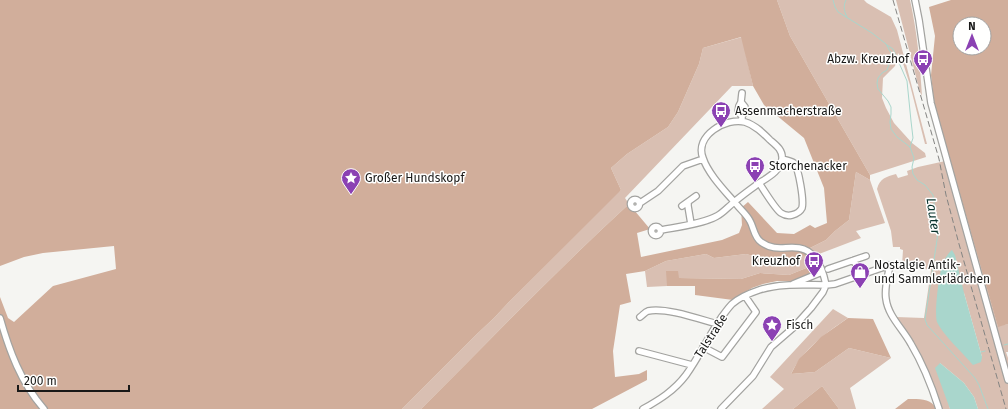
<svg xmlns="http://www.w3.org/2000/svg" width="1008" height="409" viewBox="0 0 1008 409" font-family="'Fira Sans',sans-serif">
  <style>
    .green { fill: #d9bfb2; fill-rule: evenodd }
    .forest { fill: #d1ae9b; fill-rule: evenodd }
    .water { fill: #a9d6cc }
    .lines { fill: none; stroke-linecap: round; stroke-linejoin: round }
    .stream { stroke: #a9d6cc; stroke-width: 1 }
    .minor-casing { stroke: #a3a3a0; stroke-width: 8 }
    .minor { stroke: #fff; stroke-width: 5.5 }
    .rail { stroke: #848482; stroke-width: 1; stroke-dasharray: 6 3; stroke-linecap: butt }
    .labels { text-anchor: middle; stroke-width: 3; stroke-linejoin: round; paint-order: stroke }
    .poi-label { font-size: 12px; fill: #181817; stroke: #fffffe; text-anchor: start }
    .street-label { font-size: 12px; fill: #181817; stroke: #fffffe }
    .water-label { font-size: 13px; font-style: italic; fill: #07322c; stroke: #fffffe }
  </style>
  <rect width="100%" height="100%" fill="#f5f5f2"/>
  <path class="green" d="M777 0H864L867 3 891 17 897 30 927 144H925L910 85 901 57 898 53 896 63 895 66 883 78 882 98 886 108 894 123 912 143 925 153 926 157 870 175 790 36Z
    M896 0H910C917 31 920 63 922 96L920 92Z
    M742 37 753 86H732L625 198 629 204C558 269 490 340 421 409H402L478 333 494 318 508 303 618 192 621 190 611 168 627 154 668 127 678 112 699 64 703 48Z
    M950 160 998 326 1008 324V352H1006L1008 358V409H978L974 397 964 383 940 363 950 409H940C934 389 928 369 918 351 912 339 904 328 896 317L924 318 931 270 902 265 903 250 900 249V247H893L891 231 877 189C880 178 886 177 896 174L898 178 908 175 907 171 918 167ZM939 283 964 293 982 357Z
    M856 172 870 180 885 223 856 231 861 238 819 254 816 264 789 275 760 273 741 279 678 278V271H667V286L647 287 645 271 666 261 706 254 714 258 746 254 775 262 810 248 826 240 835 231 849 220Z
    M833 309 848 318C826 333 803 349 791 374L815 372 849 348 891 358 850 388 856 409H839L822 386 793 409H762L784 389 770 377Z"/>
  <path class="forest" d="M0 0H777L790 36 870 175V180L856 172 849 220 835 231 826 240 810 248 806 255 775 262 746 254 714 258 706 254 666 261 645 271 626 274 631 302 620 305 613 351 615 377 639 374 647 370V380L592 409H421C490 340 558 269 629 204L650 229 637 233 641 257 722 240 739 233 742 225 741 208 748 202 777 233 794 234 810 225 815 228 827 223 824 188 804 138 764 105 753 86 741 37 703 48 699 64 678 112 668 127 627 154 611 168 621 190 508 303 494 318 478 333 402 409H0V297L8 318 14 322 53 286 116 269 114 246 43 253 24 257 0 266Z
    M951 0H1008V324L998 327 950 160 934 102 931 75 935 36 929 7ZM960 24H984V48H960Z
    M816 264 819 270 792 281H777L763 284 752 288 733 300 695 295V286H667L666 271H678L679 278 741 279 760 273 789 275Z
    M848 318 873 319 891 358 849 348 815 372 791 374 799 359 821 337Z
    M822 386 839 409H793Z
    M908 399C918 399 932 398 936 409H895Z"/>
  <path class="water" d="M952 250 955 255 964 293 982 357 981 362 973 365C963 353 943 335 937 322 934 314 939 272 943 263 945 259 948 253 952 250Z
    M940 363 964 383 974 397 978 409H950L935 368Z"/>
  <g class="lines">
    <path class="stream" d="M833 0 835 7 838 12 872 33 886 44 891 53V59L887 70 882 73 878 78 877 83 878 89 888 101 891 107V114L890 122 891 129 897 137 910 147 914 158 912 167 913 174 917 180 925 185 933 195 935 210 933 218 938 230 937 240 925 319 927 325 975 378 979 385 988 409
      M846 0C843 6 844 11 847 17
      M887 45 893 49 907 81 911 121 913 138 910 147
      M1004 345 1008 344
      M981 352 985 351"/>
    <defs>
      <path id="minor" d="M915 0 919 20 931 103 1008 380
        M741 102 745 107 744 113 742 116V119
        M742 116 738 112 739 106 741 102 742 93
        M759 183C764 190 775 209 781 213 784 215 788 216 792 215 796 214 800 212 802 208 804 201 799 169 794 163 791 161 786 160 782 159
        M630.5 204a4.5 4.5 0 1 1 9 0a4.5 4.5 0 1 1-9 0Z
        M688 202V206L691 224
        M640 203 658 191 683 166 703 159
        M682 206 696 196
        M651.5 231a4.5 4.5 0 1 1 9 0a4.5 4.5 0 1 1-9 0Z
        M854 260 860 276
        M828 269 866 256
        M793 284 822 272
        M640 317C643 315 645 312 648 311 665 307 699 319 717 324
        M0 318C9 350 21 383 44 409
        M703 347 722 357 756 312 745 296
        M639 351 692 365
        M643 409C659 400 674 391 686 375 699 357 708 337 721 318 724 314 728 308 732 304 740 297 750 293 759 290 780 283 804 285 826 285 823 270 817 251 799 248 785 246 775 252 761 242 754 237 754 228 750 221 747 215 741 210 737 205 726 192 708 174 703 158 694 136 726 117 745 122 755 125 763 133 770 140 776 145 783 150 782 159 780 173 764 179 755 186 747 192 740 197 733 203 728 207 723 213 717 216 703 224 677 227 661 230
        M721 409 753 376 771 347 793 328 811 308 823 292 826 285 835 284 890 265C888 276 884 288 886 299 888 316 903 329 911 344 923 364 932 387 939 409"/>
    </defs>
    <use href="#minor" class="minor-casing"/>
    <use href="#minor" class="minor"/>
    <path class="rail" d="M893 0 939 159 946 195 959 244 1006 409"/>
  </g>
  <defs>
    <symbol id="bus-pin" viewBox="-11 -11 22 30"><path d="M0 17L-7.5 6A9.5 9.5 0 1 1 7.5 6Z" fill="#8b41b3" stroke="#fffffe"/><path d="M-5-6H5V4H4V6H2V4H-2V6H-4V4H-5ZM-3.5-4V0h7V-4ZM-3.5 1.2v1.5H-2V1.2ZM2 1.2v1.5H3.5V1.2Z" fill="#fff"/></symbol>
    <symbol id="sight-pin" viewBox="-11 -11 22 30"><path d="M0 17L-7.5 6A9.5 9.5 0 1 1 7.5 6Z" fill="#8b41b3" stroke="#fffffe"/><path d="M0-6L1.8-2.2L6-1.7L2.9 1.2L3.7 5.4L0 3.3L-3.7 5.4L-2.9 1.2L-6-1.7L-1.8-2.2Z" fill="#fff"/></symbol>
    <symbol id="shop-pin" viewBox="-11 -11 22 30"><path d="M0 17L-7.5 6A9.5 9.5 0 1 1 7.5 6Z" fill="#8b41b3" stroke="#fffffe"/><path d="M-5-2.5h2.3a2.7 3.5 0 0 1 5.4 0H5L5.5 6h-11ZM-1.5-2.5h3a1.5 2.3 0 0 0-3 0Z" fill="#fff"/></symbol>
  </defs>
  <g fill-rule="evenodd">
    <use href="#bus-pin" x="912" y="48" width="22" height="30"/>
    <use href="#bus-pin" x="710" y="100" width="22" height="30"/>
    <use href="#bus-pin" x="744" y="155" width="22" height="30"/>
    <use href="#sight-pin" x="340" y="167" width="22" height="30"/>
    <use href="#bus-pin" x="803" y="250" width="22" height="30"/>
    <use href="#shop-pin" x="849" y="261" width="22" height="30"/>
    <use href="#sight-pin" x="761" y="314" width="22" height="30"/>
  </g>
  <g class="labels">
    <g class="poi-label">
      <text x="909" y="63" text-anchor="end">Abzw. Kreuzhof</text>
      <text x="735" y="115">Assenmacherstraße</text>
      <text x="769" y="170">Storchenacker</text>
      <text x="365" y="182">Großer Hundskopf</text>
      <text x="800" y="265" text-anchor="end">Kreuzhof</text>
      <text x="874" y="269">Nostalgie Antik-<tspan x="874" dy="14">und Sammlerlädchen</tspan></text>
      <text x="786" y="329">Fisch</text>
    </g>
    <g class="street-label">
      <text transform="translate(711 336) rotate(-57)" y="4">Talstraße</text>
    </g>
    <g class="water-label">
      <text transform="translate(934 216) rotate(82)" y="5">Lauter</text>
    </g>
  </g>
  <g transform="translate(972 36)"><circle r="19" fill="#fffffe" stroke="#a3a3a2"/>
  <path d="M0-3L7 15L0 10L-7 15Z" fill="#8b41b3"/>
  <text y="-6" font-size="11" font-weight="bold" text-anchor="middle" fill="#181817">N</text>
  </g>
  <path d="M18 385v6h111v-6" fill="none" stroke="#181817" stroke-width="2"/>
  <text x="24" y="385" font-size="12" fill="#181817" stroke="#fffffe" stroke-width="3" paint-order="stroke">200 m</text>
</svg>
